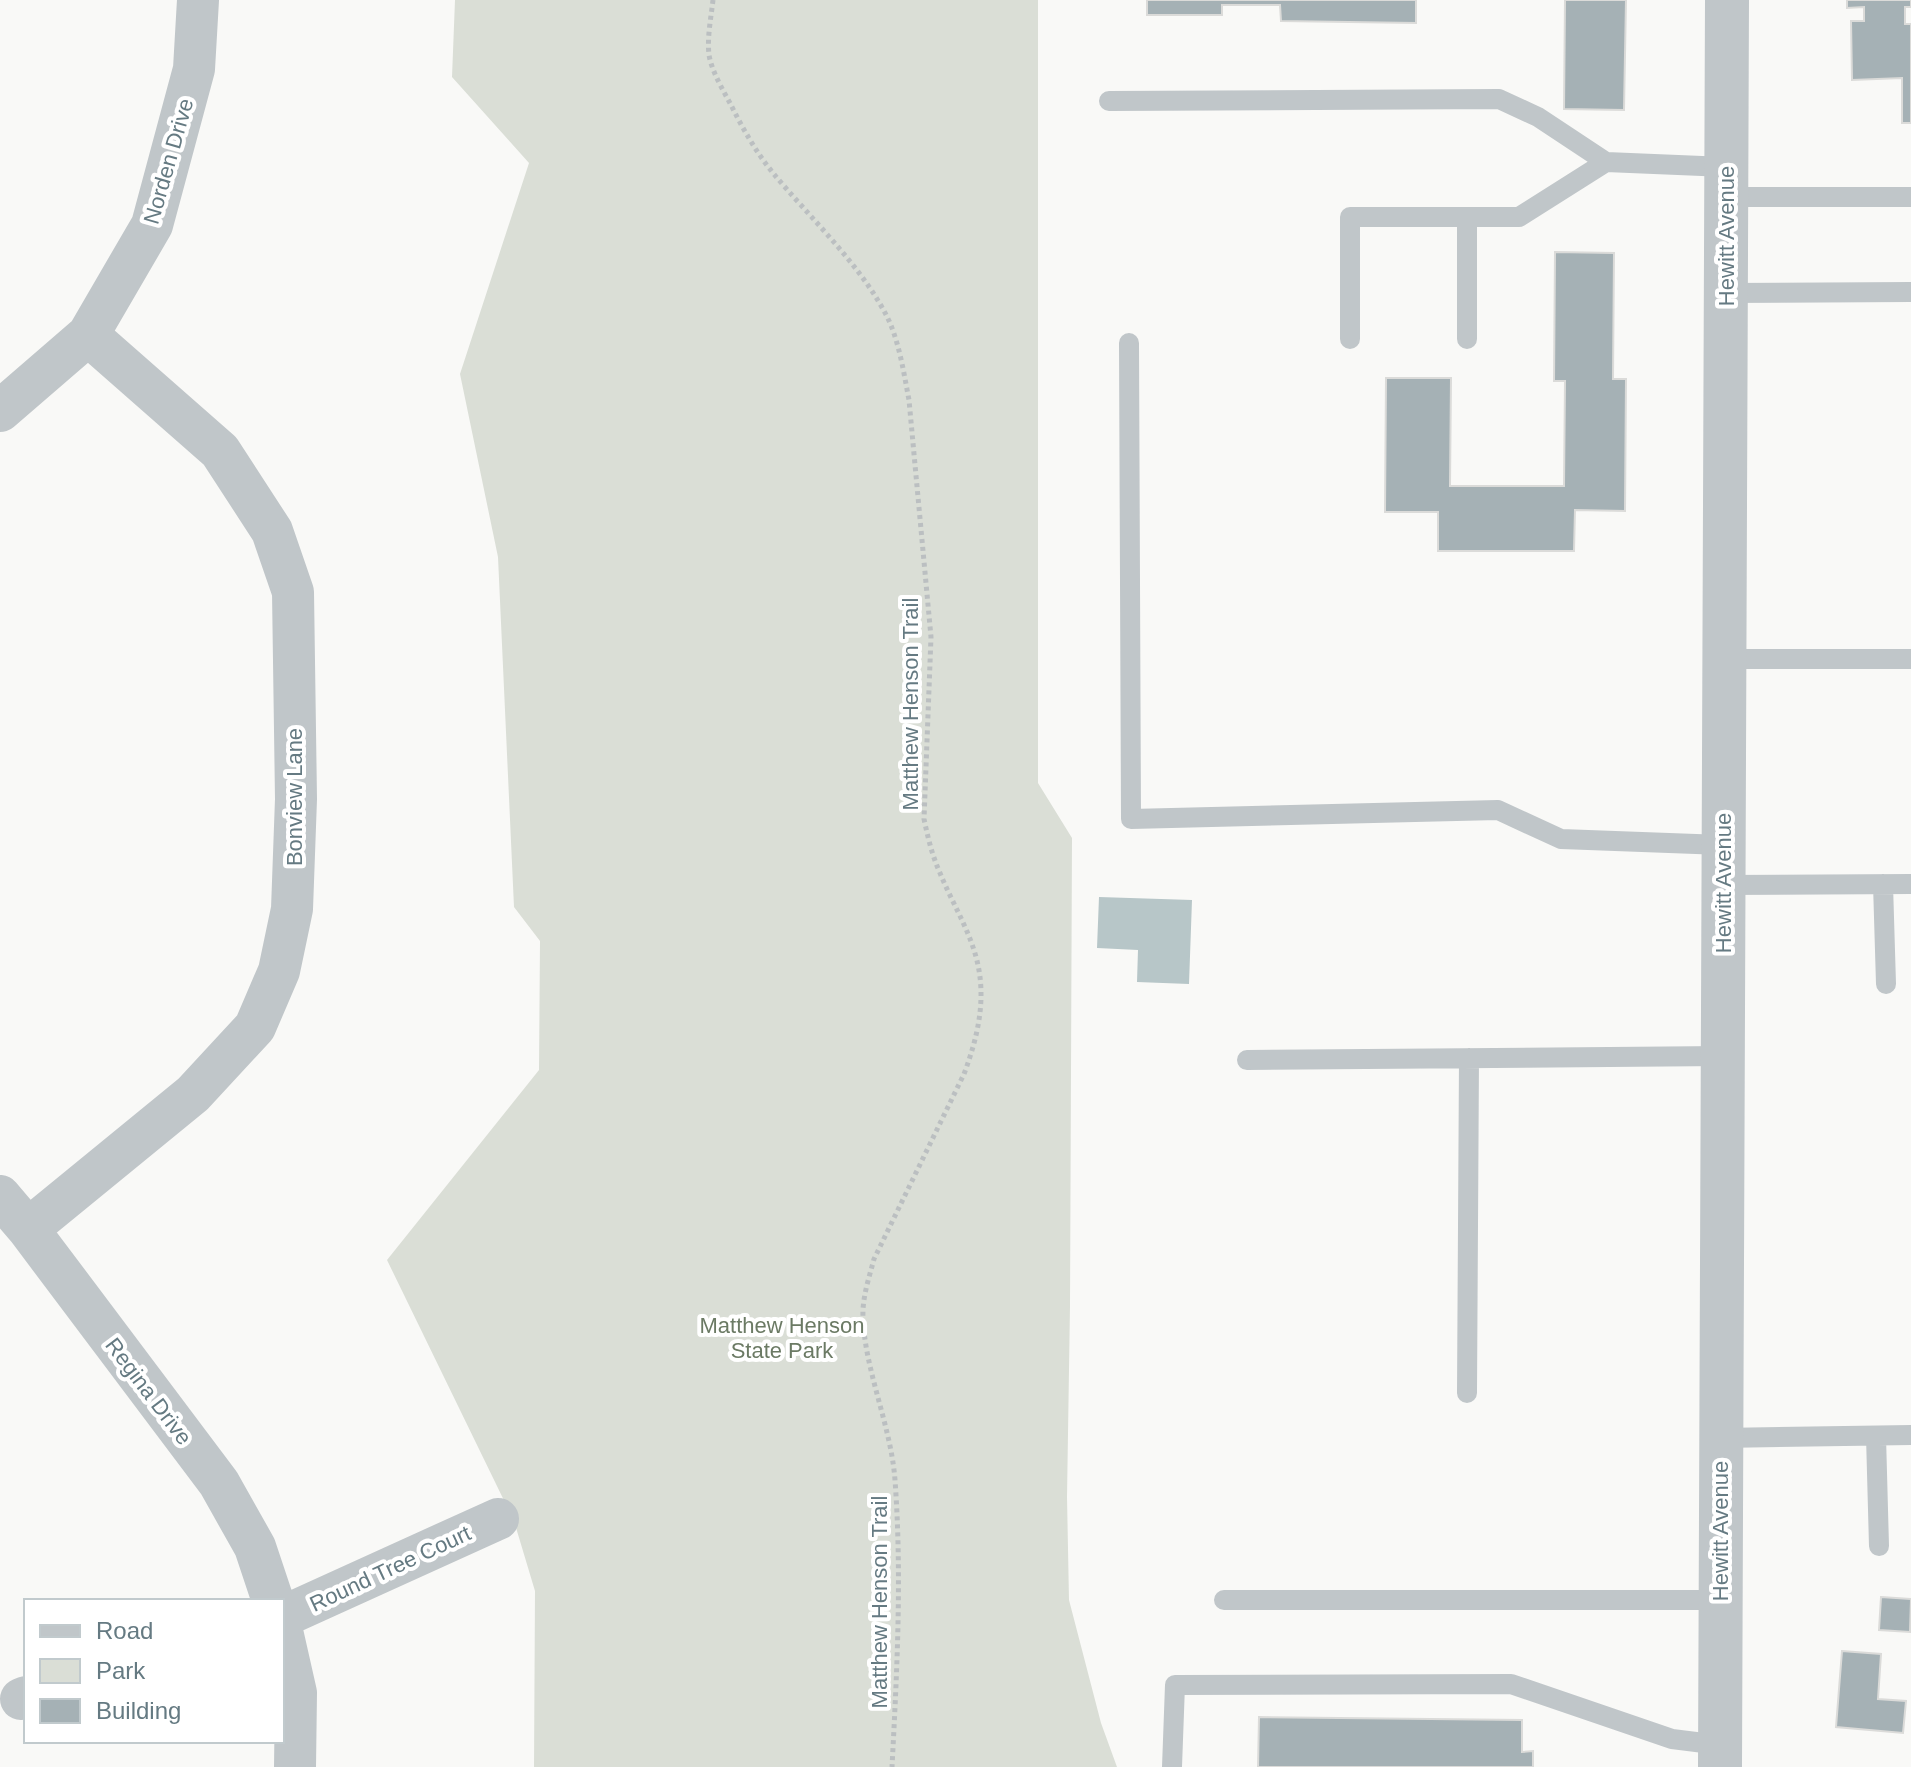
<svg xmlns="http://www.w3.org/2000/svg" width="1911" height="1767" viewBox="0 0 1911 1767" font-family="Helvetica,sans-serif">
  <style>
    .green { fill: #daded6 }
    .water { fill: #b7c6c8 }
    .building { fill: #a5b1b5; stroke: #dbdbd9; stroke-width: 2 }
    .lines { fill: none; stroke-linecap: round; stroke-linejoin: round }
    .path { stroke: #bbbfc1; stroke-width: 5; stroke-dasharray: 4 4; stroke-linecap: butt }
    .service { stroke: #c0c6c9; stroke-width: 20 }
    .minor { stroke: #c0c6c9; stroke-width: 42 }
    .tertiary { stroke: #c0c6c9; stroke-width: 44 }
    .labels { text-anchor: middle; stroke-width: 8; stroke-linejoin: round; paint-order: stroke }
    .street-label { font-size: 22px; fill: #657a82; stroke: #fff }
    .park-label { font-size: 22px; fill: #6b7a64; stroke: #fff }
  </style>
  <rect width="100%" height="100%" fill="#f9f9f7"/>
  <path class="green" d="M455 0H1038V783L1072 838 1070 1306 1067 1497 1069 1600 1101 1723 1117 1767H534L535 1591 514 1521 387 1260 539 1070 540 941 514 907 498 557 460 374 529 163 452 77Z"/>
  <path class="water" d="M1099 897 1192 900 1189 984 1137 982 1138 950 1097 948Z"/>
  <path class="building" d="M1147 0H1416V23L1281 21 1280 5H1222V15H1147Z
    M1565 0H1626L1624 110 1564 109Z
    M1847 0H1911V7H1905V24H1911V123H1902V78L1852 80 1851 21H1864V7L1847 8Z
    M1555 252 1614 253 1613 379H1626L1625 511 1575 510 1574 551H1438V512H1385L1386 378H1451L1450 486H1564L1565 381H1554Z
    M1881 1597 1911 1599 1910 1632 1879 1630Z
    M1842 1651 1881 1654 1878 1699 1906 1701 1903 1733 1836 1727Z
    M1259 1717 1522 1720V1752L1533 1751V1767H1258Z"/>
  <g class="lines">
    <path class="path" d="M713 0C711 18 707 37 709 55 712 72 723 90 731 105 743 129 756 152 773 173 810 218 866 270 890 323 900 347 904 374 909 400L931 637 924 819C928 838 932 855 940 873 952 903 971 932 978 965 986 1003 977 1039 964 1074L874 1259C869 1278 862 1298 863 1318 865 1371 891 1426 895 1480 902 1576 897 1671 892 1767"/>
    <path class="service" d="M1109 101 1499 99 1538 117 1606 162 1726 167
      M1726 197H1911
      M1467 217V339
      M1725 293 1911 292
      M1350 339V217H1519L1606 162
      M1129 343 1131 819 1498 810 1561 839 1723 845
      M1724 659H1911
      M1883 884 1886 984
      M1723 885 1911 884
      M1247 1060 1723 1056
      M1467 1393 1469 1058
      M1876 1436 1879 1546
      M1721 1438 1911 1435
      M1224 1600H1720
      M1172 1767 1175 1685 1511 1684 1672 1739 1720 1745"/>
    <path class="minor" d="M0 411 88 335 152 225 194 69 198 0
      M0 1196 28 1229 219 1483 255 1547 273 1601
      M28 1229 193 1094 255 1027 279 971 292 909 296 799 293 592 272 531 220 451 88 335
      M282 1617 498 1519
      M282 1631 296 1693 295 1767
      M21 1699 26 1697"/>
    <path class="tertiary" d="M1720 1767 1727 0"/>
  </g>
  <g class="labels">
    <g class="street-label">
      <text transform="translate(168 161) rotate(-74)" y="8">Norden Drive</text>
      <text transform="translate(1726 236) rotate(-90)" y="8">Hewitt Avenue</text>
      <text transform="translate(910 704) rotate(-90)" y="8">Matthew Henson Trail</text>
      <text transform="translate(294 797) rotate(-90)" y="8">Bonview Lane</text>
      <text transform="translate(1723 883) rotate(-90)" y="8">Hewitt Avenue</text>
      <text transform="translate(149 1391) rotate(53)" y="8">Regina Drive</text>
      <text transform="translate(1720 1531) rotate(-90)" y="8">Hewitt Avenue</text>
      <text transform="translate(390 1568) rotate(-25)" y="8">Round Tree Court</text>
      <text transform="translate(879 1602) rotate(-90)" y="8">Matthew Henson Trail</text>
    </g>
    <g class="park-label">
      <text x="782" y="1333">Matthew Henson<tspan x="782" dy="25">State Park</tspan></text>
    </g>
  </g>
  <rect x="24" y="1599" width="260" height="144" fill="#ffffff" stroke="#c1cacd" stroke-width="2"/>
  <rect x="40" y="1625" width="40" height="12" fill="#c0c6c9" stroke="#c1cacd" stroke-width="2"/>
  <text x="96" y="1639" font-size="24" fill="#657a82">Road</text>
  <rect x="40" y="1659" width="40" height="24" fill="#daded6" stroke="#c1cacd" stroke-width="2"/>
  <text x="96" y="1679" font-size="24" fill="#657a82">Park</text>
  <rect x="40" y="1699" width="40" height="24" fill="#a5b1b5" stroke="#c1cacd" stroke-width="2"/>
  <text x="96" y="1719" font-size="24" fill="#657a82">Building</text>
</svg>
